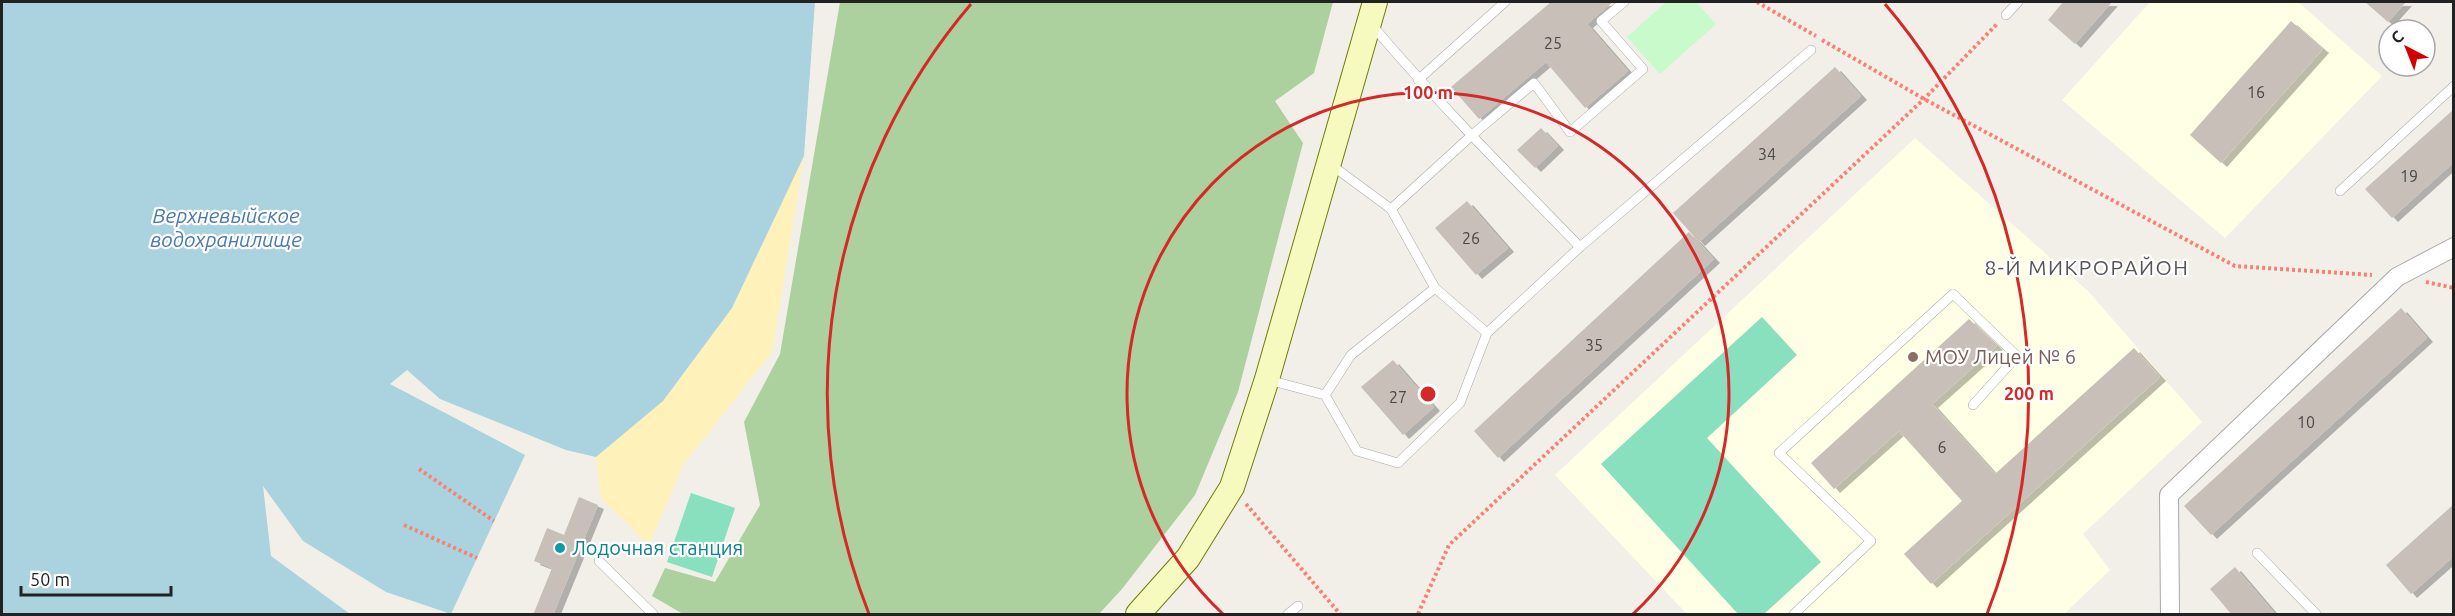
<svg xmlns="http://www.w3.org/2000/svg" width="2455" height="616" viewBox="0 0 2455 616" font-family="Ubuntu,sans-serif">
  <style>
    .education { fill: #ffffe5 }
    .forest { fill: #add19e }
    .sand { fill: #fff1ba }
    .park { fill: #c8facc }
    .pitch { fill: #88e0be }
    .water { fill: #aad3df }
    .building { fill: #c7bfb8; filter: url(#shadow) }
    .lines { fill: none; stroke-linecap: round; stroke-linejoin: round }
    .lane-casing { stroke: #a9a9a9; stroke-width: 10 }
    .street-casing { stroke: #a9a9a9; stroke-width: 20 }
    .secondary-casing { stroke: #707d05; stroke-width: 26 }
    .path { stroke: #fa8072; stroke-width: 4; stroke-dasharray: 3 3; stroke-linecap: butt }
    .lane { stroke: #fff; stroke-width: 9 }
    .street { stroke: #fff; stroke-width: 18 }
    .secondary { stroke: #f7fabf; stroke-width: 24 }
    .ring { fill: none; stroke: #d62828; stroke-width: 3 }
    .education-dot { fill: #8d6e63; stroke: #fff; stroke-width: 2 }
    .culture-dot { fill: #0f9aa8; stroke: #fff; stroke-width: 2 }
    .labels { text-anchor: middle; stroke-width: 4.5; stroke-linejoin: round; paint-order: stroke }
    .number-label { font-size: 16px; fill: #4b4948 }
    .education-label { font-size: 20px; fill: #785e54; stroke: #fff; text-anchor: start }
    .culture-label { font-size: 20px; fill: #0d838f; stroke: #fff; text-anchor: start }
    .water-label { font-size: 21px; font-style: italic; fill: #4a7aab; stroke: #fff }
    .neighbourhood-label { font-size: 21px; letter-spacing: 1.5px; fill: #555; stroke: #fff }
    .centre { fill: #d62828; stroke: #fff; stroke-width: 3 }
    .ring-label { font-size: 18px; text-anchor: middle; font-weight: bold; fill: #d62828; stroke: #fff; stroke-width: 4.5; stroke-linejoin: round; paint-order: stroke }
  </style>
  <defs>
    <filter id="shadow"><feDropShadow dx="6" dy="4" stdDeviation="0" flood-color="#0004"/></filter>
  </defs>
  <rect width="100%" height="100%" fill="#f2efe9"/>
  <path class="education" d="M2150 2H2298L2382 76 2225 238 2062 100Z
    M1915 138 2089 292 2202 422 2083 534 2110 570 2064 614H1687L1555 475Z"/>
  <path class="forest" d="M840 2H1333L1314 73 1275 101 1303 143 1238 392 1195 495 1122 589 1099 614H683L652 596 665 568 715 582 760 505 744 422 780 354Z"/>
  <path class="sand" d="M804 156 772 352 683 465 649 545 601 499 596 457 663 401 732 308Z"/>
  <path class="park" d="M1666 2H1696L1716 24 1660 74 1627 37Z"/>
  <path class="pitch" d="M1762 317 1797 355 1707 438 1821 562 1764 614H1738L1601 464Z
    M691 493 735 508 712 577 667 562Z"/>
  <path class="water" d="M2 2H815L804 156 732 308 663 401 596 457 566 450 440 399 407 370 390 384 525 455 451 614 386 592 303 541 263 486 271 556 350 614H2Z"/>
  <path class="building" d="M1551 2H1613L1587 24 1628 71 1585 108 1546 62 1479 119 1451 87Z
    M2063 2H2112L2075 44 2048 20Z
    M2365 2H2406L2388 22Z
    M2291 21 2323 49 2221 163 2190 135Z
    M1835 67 1861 96 1699 242 1673 213Z
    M2454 109V162L2392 218 2365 189Z
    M1541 128 1558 146 1535 168 1517 150Z
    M1467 201 1508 248 1476 275 1435 228Z
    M1689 232 1714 259 1498 458 1474 431Z
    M2401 308 2427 338 2211 535 2184 506Z
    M1969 319 1997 346 1932 404 1995 474 2134 348 2160 377 1931 584 1904 554 1962 501 1899 431 1834 489 1811 463Z
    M1393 360 1434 407 1403 435 1361 387Z
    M579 497 598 505 553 615H533L552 568 534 561 547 528 564 535Z
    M2454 504V556L2411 594 2386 565Z
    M2235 567 2276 615H2232L2210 589Z"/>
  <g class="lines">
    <defs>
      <path id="lane" d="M2006 15 2018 2
        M1372 25C1438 103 1509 174 1580 247
        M1418 80 1505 2
        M1330 164 1391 209 1435 288
        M2340 191 2454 86
        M1391 209 1471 136 1534 83 1570 132 1643 69 1601 21 1624 2
        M1269 380 1325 395 1357 451 1398 463 1460 403 1487 333 1580 247 1811 50
        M1325 395 1351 355 1435 288 1487 333
        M2257 553 2316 614
        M599 561 653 614
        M1288 614 1298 606
        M1794 614 1871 541 1779 453 1953 294 2017 356 1973 405"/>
      <path id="street" d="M2170 614 2169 495 2397 277 2454 247"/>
      <path id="secondary" d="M1138 614 1188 558 1232 487 1267 379 1375 2"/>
    </defs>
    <use href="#lane" class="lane-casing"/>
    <use href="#street" class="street-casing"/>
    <use href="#secondary" class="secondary-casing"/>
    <path class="path" d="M1757 2 1816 36
      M1822 40 1924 99 2235 266 2372 275
      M2426 282 2454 288
      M419 469 494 521
      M1246 504 1340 614
      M404 525 477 558
      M1418 614 1449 545 1924 99 1997 24"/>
    <use href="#lane" class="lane"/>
    <use href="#street" class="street"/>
    <use href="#secondary" class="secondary"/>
  </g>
  <g class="ring">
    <path d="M1223 614A301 301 0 1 1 1633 614"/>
    <path d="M869 614A601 601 0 0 1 971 4M1885 4A601 601 0 0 1 1987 614"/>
  </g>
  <circle class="education-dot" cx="1913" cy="357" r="6"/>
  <circle class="culture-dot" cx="560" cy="548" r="6"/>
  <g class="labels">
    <g class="number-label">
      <text x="1553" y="49">25</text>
      <text x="2256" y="98">16</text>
      <text x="1767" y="160">34</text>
      <text x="2409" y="182">19</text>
      <text x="1471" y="244">26</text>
      <text x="1594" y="351">35</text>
      <text x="1398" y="403">27</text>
      <text x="2306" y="428">10</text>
      <text x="1942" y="453">6</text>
    </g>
    <g class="education-label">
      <text x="1925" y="364">МОУ Лицей № 6</text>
    </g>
    <g class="culture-label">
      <text x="572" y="555">Лодочная станция</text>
    </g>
    <g class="water-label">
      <text x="226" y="223">Верхневыйское<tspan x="226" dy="24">водохранилище</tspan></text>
    </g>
    <g class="neighbourhood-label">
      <text x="2087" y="275">8-Й МИКРОРАЙОН</text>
    </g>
  </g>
  <circle cx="1428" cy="394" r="9" class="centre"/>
  <g class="ring-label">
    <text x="1428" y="99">100 m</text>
    <text x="2029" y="400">200 m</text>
  </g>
  <rect width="2455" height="616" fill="none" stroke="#222222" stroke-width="6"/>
  <g transform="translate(2407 48) rotate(318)"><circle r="28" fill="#ffffff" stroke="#a7a7a7" stroke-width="1.5"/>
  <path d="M0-4.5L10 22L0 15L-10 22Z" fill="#d40000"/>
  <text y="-9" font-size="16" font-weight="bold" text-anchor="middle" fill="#222222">С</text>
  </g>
  <path d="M21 586v9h150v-9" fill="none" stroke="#222222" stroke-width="3"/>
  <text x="30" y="586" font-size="18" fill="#222222" stroke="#ffffff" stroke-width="4.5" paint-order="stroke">50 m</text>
</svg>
